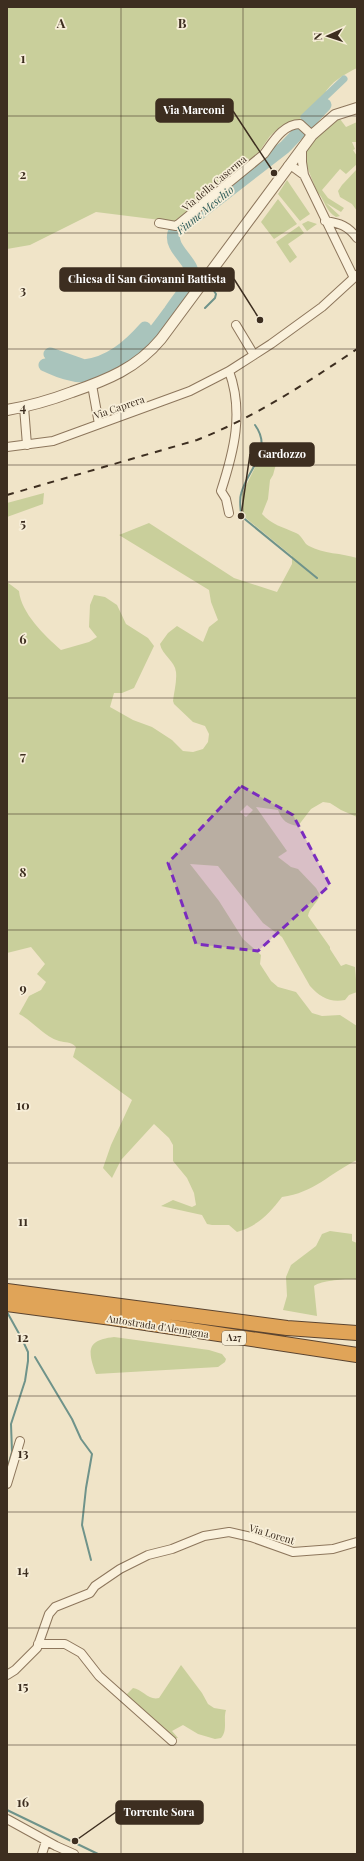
<svg xmlns="http://www.w3.org/2000/svg" width="364" height="1861" viewBox="0 0 364 1861" font-family="'Playfair Display',serif">
  <style>
    .green { fill: #c9cf9b; fill-rule: evenodd }
    .lines { fill: none; stroke-linecap: round; stroke-linejoin: round }
    .stream { stroke: #6f938a; stroke-width: 2 }
    .canal { stroke: #a9c4bc; stroke-width: 7 }
    .river { stroke: #a9c4bc; stroke-width: 13 }
    .minor-casing { stroke: #8d765c; stroke-width: 10 }
    .tertiary-casing { stroke: #8d765c; stroke-width: 12 }
    .motorway-casing { stroke: #5b4430; stroke-width: 16 }
    .minor { stroke: #faf1dc; stroke-width: 8 }
    .tertiary { stroke: #faf1dc; stroke-width: 10 }
    .motorway { stroke: #e0a458; stroke-width: 14 }
    .rail { stroke: #3d2e20; stroke-width: 2; stroke-dasharray: 7 7; stroke-linecap: butt }
    .marked { fill: #7b2cbf; fill-opacity: 0.2; stroke: #7b2cbf; stroke-width: 3; stroke-dasharray: 8 5; stroke-linejoin: round }
    .grid { fill: none; stroke: #3d2e20; stroke-width: 1; stroke-opacity: 0.55 }
    .labels { text-anchor: middle; stroke-width: 3.5; stroke-linejoin: round; paint-order: stroke }
    .shield { fill: #f7eed8; stroke: #756857; stroke-width: 1 }
    .shield-label { font-size: 9px; font-weight: bold; fill: #3d2e20 }
    .street-label { font-size: 10px; fill: #3d2e20; stroke: #f7eed8 }
    .water-label { font-size: 11px; font-style: italic; fill: #2f5d5a; stroke: #f7eed8 }
    .grid-label { font-size: 13px; text-anchor: middle; font-weight: bold; fill: #3d2e20; stroke: #f7eed8; stroke-width: 3.5; stroke-linejoin: round; paint-order: stroke }
    .leader { fill: none; stroke: #3d2e20; stroke-width: 1.5 }
    .callout-dot { fill: #3d2e20; stroke: #f7eed8; stroke-width: 1.5 }
    .callout { fill: #3d2e20; stroke: #3d2e20; stroke-width: 1.5 }
    .callout-label { font-size: 11px; text-anchor: middle; font-weight: bold; fill: #fff }
  </style>
  <rect width="100%" height="100%" fill="#f0e4c8"/>
  <path class="green" d="M7 7H357V68C345 74 330 82 324 95L326 97 299 120 289 122 280 127 270 136 259 152 176 222 96 212 30 245 7 249Z
    M340 119 346 127 357 122V142H352L355 149 353 150 357 156V164L346 174 340 169 322 190 328 198 344 208 341 212 326 203 340 216 336 217C325 211 325 199 317 192L304 159 306 147 336 120Z
    M357 169V211L352 204 340 197 338 191 342 185Z
    M287 180 310 214 300 221 278 194Z
    M278 199 297 224 274 239 261 222Z
    M308 221 317 224 307 231 302 224Z
    M299 226 304 233 288 244 297 257 290 263 276 242Z
    M264 449 280 450 273 475 270 480 268 499 262 514C272 525 283 527 296 533 303 536 303 543 309 546 323 554 342 553 357 558V817L341 810 330 803 323 802 311 809 298 826C287 824 282 821 278 810L256 807 287 851 278 857 291 867 298 869 316 888 320 895C317 904 309 908 308 916L330 947V949L341 966 346 964 355 967 357 992 349 995 345 1000C330 1003 320 997 310 986L282 937 263 923 218 866 190 864 219 901 243 939 261 955 260 964 271 981 278 987 296 992 312 1013 322 1016 340 1015 357 1026V1160C330 1173 314 1193 282 1197 268 1215 259 1225 237 1232L229 1225H212L207 1224 202 1215 161 1206 173 1200 192 1207 196 1205 194 1193 187 1178 173 1161V1145L169 1138 154 1124 121 1160 112 1178 103 1168 111 1145 132 1100 73 1057 76 1047C70 1041 66 1043 59 1041 43 1036 33 1021 19 1014L29 996 41 990 46 982 37 974 45 964 31 947 7 953V582L19 591C21 613 45 636 61 650L89 642 97 637 89 627 90 605 94 595 105 597 117 605 126 624 148 638 154 646 134 688 122 693H114L110 707 133 720 152 727 172 740 183 751 193 752 203 749 208 742 209 734 205 726 193 722 174 704 173 701C174 692 177 681 176 672 175 661 162 655 160 644L168 633 177 626 203 642 209 627 218 620 211 602 209 590 119 535 149 523 234 578 277 592 292 564V556L242 515V494ZM247 805 253 810 246 817 240 812Z
    M44 493 43 504 7 517V503Z
    M330 1231 352 1234V1241L357 1243V1280C349 1278 320 1281 314 1286L317 1316 283 1310 287 1296 286 1277 291 1265 316 1246 322 1234Z
    M114 1337 209 1350 222 1354 226 1359 225 1362 218 1367 96 1374C87 1350 87 1340 114 1337Z
    M181 1665 202 1693 208 1704 214 1708 226 1710C223 1719 228 1730 221 1738L215 1739 198 1734 183 1725 172 1731 178 1738H167L123 1698 133 1688C142 1689 149 1701 159 1698Z"/>
  <g class="lines">
    <path class="stream" d="M193 274 203 278
      M205 308 215 298 216 294 208 282
      M255 425C274 451 247 469 241 494 239 501 241 509 241 516L317 578
      M7 1312 22 1339 28 1352V1361L25 1381 11 1424 12 1452 7 1470
      M35 1357 72 1419 81 1439 92 1454 86 1488 82 1525 91 1560
      M7 1810 98 1854"/>
    <path class="canal" d="M304 117 344 79"/>
    <path class="river" d="M50 354 84 366C110 363 129 346 145 328
      M45 365C57 370 69 376 83 376 123 377 149 340 170 311 177 300 186 290 193 278 195 262 169 249 174 233L285 147 325 105"/>
    <defs>
      <path id="minor" d="M302 148V162L304 175
        M288 166 293 167 304 175 354 278
        M325 221C340 223 348 226 357 238
        M159 223 176 226 264 154C273 142 283 124 300 124L312 135
        M236 325 254 355
        M229 371C244 412 234 451 221 491L226 499 229 513
        M92 385 99 424
        M24 407 27 445
        M7 447 53 441 190 391 229 371 271 344 322 307 357 275
        M7 1484 20 1441
        M38 1644H65L81 1653 99 1676 172 1741
        M7 1675 15 1670 37 1648 49 1614 55 1607 90 1593 95 1586 120 1569 148 1555 172 1549 204 1536 229 1532 251 1537 293 1552 333 1549 357 1542
        M7 1819 56 1846 74 1854
        M42 1854 46 1841"/>
      <path id="tertiary" d="M7 410C30 406 51 400 72 392 107 380 137 368 161 339L312 135 335 115 357 108"/>
      <path id="motorway" d="M7 1291 287 1328 357 1333
        M7 1304 112 1318 357 1355"/>
    </defs>
    <use href="#minor" class="minor-casing"/>
    <use href="#tertiary" class="tertiary-casing"/>
    <use href="#motorway" class="motorway-casing"/>
    <use href="#minor" class="minor"/>
    <use href="#tertiary" class="tertiary"/>
    <use href="#motorway" class="motorway"/>
    <path class="rail" d="M7 495 197 440C255 417 305 384 357 349"/>
  </g>
  <path class="marked" d="M241 786 293 815 330 885 258 951 196 944 168 863Z"/>
  <path class="grid" d="M121 7V1854M243 7V1854M7 116H357M7 233H357M7 349H357M7 465H357M7 582H357M7 698H357M7 814H357M7 930H357M7 1047H357M7 1163H357M7 1279H357M7 1396H357M7 1512H357M7 1628H357M7 1745H357"/>
  <g class="labels">
    <rect class="shield" x="222" y="1331" width="24" height="14" rx="3"/>
    <g class="shield-label">
      <text x="234" y="1341">A27</text>
    </g>
    <g class="street-label">
      <text transform="translate(214 183) rotate(-40)" y="4">Via della Caserma</text>
      <text transform="translate(119 407) rotate(-19)" y="4">Via Caprera</text>
      <text transform="translate(158 1326) rotate(9)" y="4">Autostrada d'Alemagna</text>
      <text transform="translate(272 1534) rotate(17)" y="4">Via Lorent</text>
    </g>
    <g class="water-label">
      <text transform="translate(205 210) rotate(-39)" y="4">Fiume Meschio</text>
    </g>
  </g>
  <g class="grid-label">
    <text x="61" y="28">A</text>
    <text x="182" y="28">B</text>
    <text x="23" y="63">1</text>
    <text x="23" y="179">2</text>
    <text x="23" y="295">3</text>
    <text x="23" y="412">4</text>
    <text x="23" y="528">5</text>
    <text x="23" y="644">6</text>
    <text x="23" y="761">7</text>
    <text x="23" y="877">8</text>
    <text x="23" y="993">9</text>
    <text x="23" y="1110">10</text>
    <text x="23" y="1226">11</text>
    <text x="23" y="1342">12</text>
    <text x="23" y="1458">13</text>
    <text x="23" y="1575">14</text>
    <text x="23" y="1691">15</text>
    <text x="23" y="1807">16</text>
  </g>
  <path class="leader" d="M274 173L233 111M260 320L234 279M241 516L250 454M75 1841L116 1812"/>
  <g class="callout-dot">
    <circle cx="274" cy="173" r="4"/>
    <circle cx="260" cy="320" r="4"/>
    <circle cx="241" cy="516" r="4"/>
    <circle cx="75" cy="1841" r="4"/>
  </g>
  <g class="callout">
    <rect x="156" y="99" width="77" height="23" rx="4"/>
    <rect x="60" y="268" width="174" height="23" rx="4"/>
    <rect x="250" y="443" width="64" height="23" rx="4"/>
    <rect x="116" y="1801" width="87" height="23" rx="4"/>
  </g>
  <g class="callout-label">
    <text x="194" y="114">Via Marconi</text>
    <text x="147" y="283">Chiesa di San Giovanni Battista</text>
    <text x="282" y="458">Gardozzo</text>
    <text x="159" y="1816">Torrente Sora</text>
  </g>
  <rect width="364" height="1861" fill="none" stroke="#3d2e20" stroke-width="16"/>
  <g transform="translate(328 36) rotate(267)" stroke="#f7eed8" stroke-width="3" paint-order="stroke">
  <path d="M0-3L7 15L0 10L-7 15Z" fill="#3d2e20"/>
  <text y="-6" font-size="11" font-weight="bold" text-anchor="middle" fill="#3d2e20">N</text>
  </g>
</svg>
